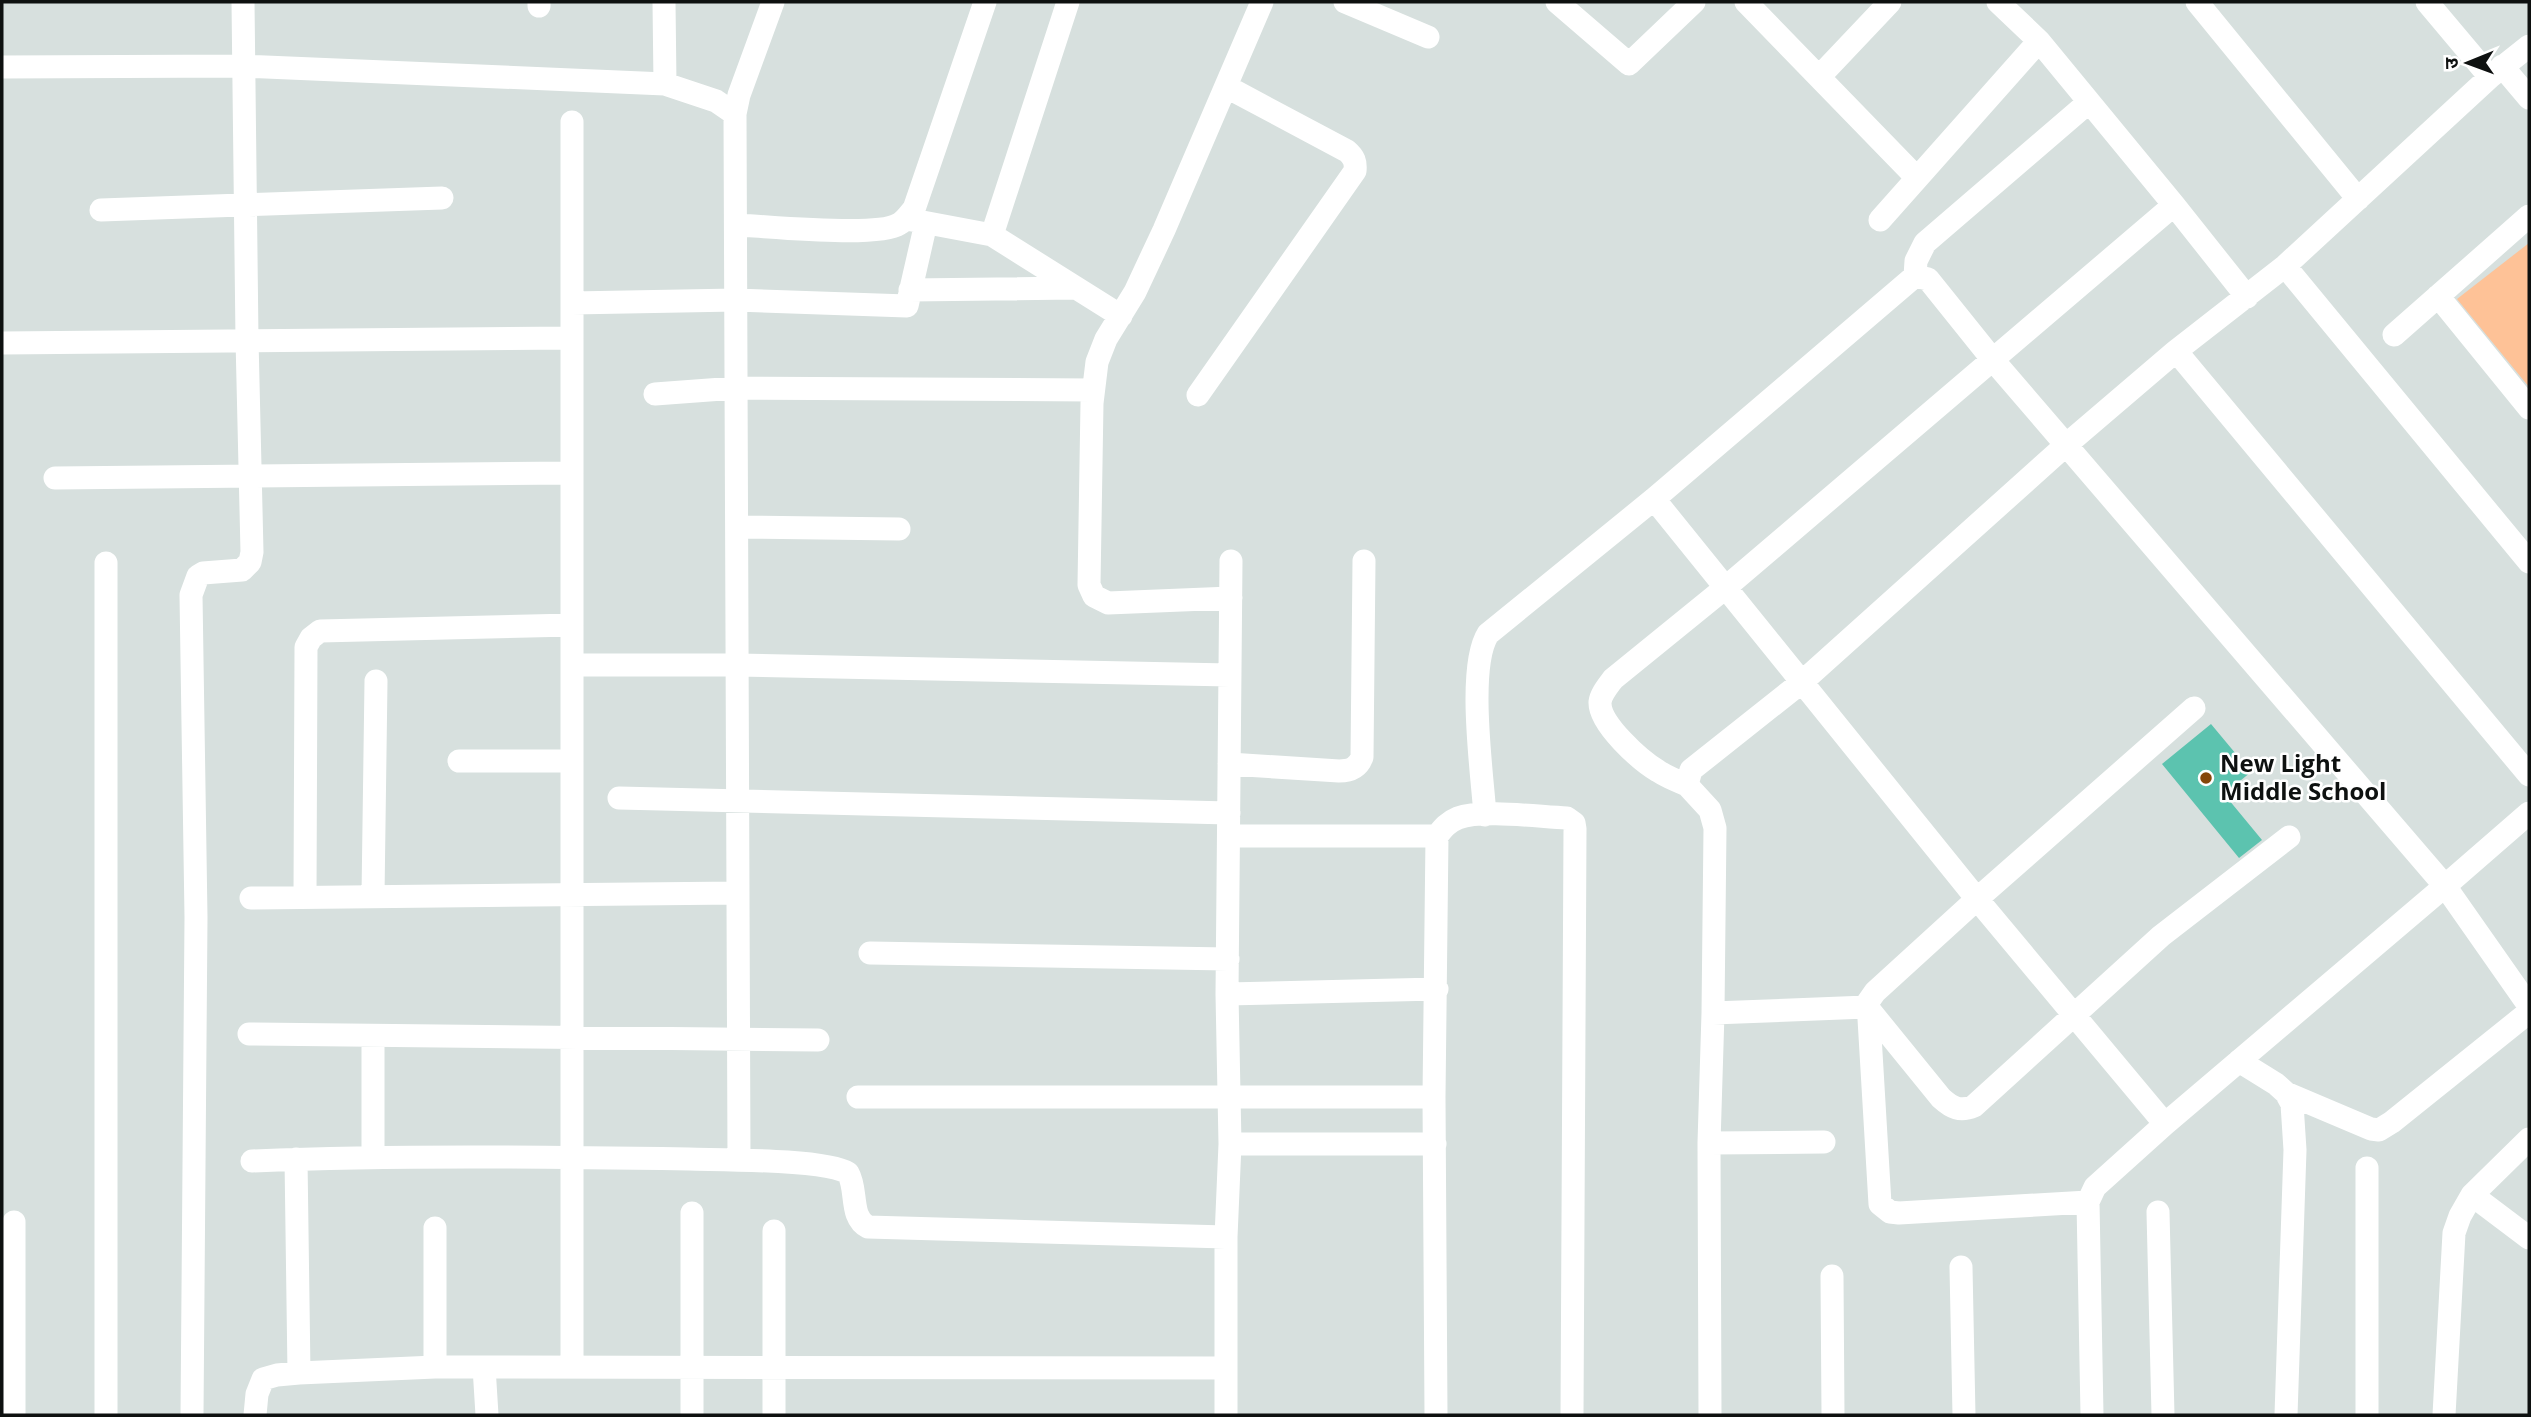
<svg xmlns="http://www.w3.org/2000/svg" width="2531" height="1417" viewBox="0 0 2531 1417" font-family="'Open Sans','Noto Sans Devanagari',sans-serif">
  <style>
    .green { fill: #fec297 }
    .building { fill: #5cc3af }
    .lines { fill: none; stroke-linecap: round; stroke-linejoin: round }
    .minor { stroke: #fff; stroke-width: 23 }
    .poi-dot { fill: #854609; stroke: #fff; stroke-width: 2.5 }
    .labels { text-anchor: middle; stroke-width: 5; stroke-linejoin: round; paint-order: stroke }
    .poi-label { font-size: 24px; font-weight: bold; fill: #0e1110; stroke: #fff; text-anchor: start }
  </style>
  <rect width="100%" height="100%" fill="#d7e0de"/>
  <path class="green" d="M2529 243V387L2457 299Z"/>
  <path class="building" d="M2211 724 2251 772 2224 794 2262 840 2239 858 2162 764Z"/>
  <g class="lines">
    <path class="minor" d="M664 2 665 84
      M1345 2 1428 37
      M1557 2 1629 64 1694 2
      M1746 2 1917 178
      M1998 2 2039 41 2174 205 2247 297
      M2197 2 2358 199
      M2427 2 2490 77
      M539 6V2
      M2502 66 2529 98
      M2 67 244 66 665 84 716 101 735 114
      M1819 77 1890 2
      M101 210 442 198
      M912 220 992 235 1121 316
      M1880 220 2039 41
      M736 225C766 226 877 238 899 224 905 221 910 213 914 209L985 2
      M992 235 1068 2
      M2285 266 2529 562
      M1915 276 1928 279 1993 360 2445 886 2529 813
      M910 290 1076 288
      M2438 296 2529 408
      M572 303 736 300 907 306 926 223
      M2394 335 2529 216
      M2 343 572 338
      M2176 351 2529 775
      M655 394 736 388 1092 390
      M1198 395 1355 171C1356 162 1354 157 1347 151L1227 87
      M55 478 572 473
      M1654 499 1977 899 2165 1124
      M737 527 899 529
      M106 563V1415
      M1231 598 1108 603 1094 596 1089 585 1092 403 1097 362 1106 339 1135 292 1164 230 1262 2
      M572 665H737L1230 675
      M459 761H572
      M1229 764 1339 771C1350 771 1358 768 1362 757L1364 561
      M1687 785C1677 781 1667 777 1658 771 1641 761 1599 724 1600 702 1601 694 1608 686 1613 679L1725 588 2174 205
      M619 798 1229 813
      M1485 815C1482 772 1467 667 1488 634L1654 499 1915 276 1916 261 1925 243 2089 102
      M1229 836H1437
      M373 896 376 681
      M305 897 306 647 311 638 320 631 572 625
      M251 898 738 893
      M870 953 1228 959
      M1227 994 1437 989
      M1713 1013 1867 1007 1941 1098C1952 1108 1960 1112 1974 1106L2161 936 2289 837
      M249 1034 818 1040
      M2239 1061 2276 1084 2286 1093 2292 1104 2295 1150 2286 1415
      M2286 1093 2371 1129 2379 1130 2392 1122 2529 1012
      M858 1097H1434
      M1709 1143 1824 1142
      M1230 1144H1435
      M373 1157V1036
      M296 1159 299 1373
      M739 1160 735 114 739 95 773 2
      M252 1161C398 1155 544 1157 689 1159 721 1160 825 1159 848 1173 858 1190 849 1217 868 1227L1226 1237
      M2367 1168V1415
      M2472 1195 2529 1238
      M2088 1202 1899 1213 1890 1212 1880 1204 1868 1002 1875 992 1977 899 2194 708
      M2158 1212 2163 1415
      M692 1213V1415
      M14 1222V1415
      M774 1231V1415
      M1961 1267 1964 1415
      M1832 1276 1833 1415
      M435 1367V1228
      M484 1367 487 1415
      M572 1367V122
      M192 1415 196 917 191 595 198 576 203 573 242 570 250 562 252 552 247 339 243 2
      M255 1415 257 1394 263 1379 277 1375 299 1373 435 1367 1225 1368
      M1226 1415V1237L1230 1144 1227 994 1231 561
      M1436 1415 1434 1097 1437 836C1443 828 1448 822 1458 818 1482 809 1539 817 1567 818L1574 823 1575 829 1572 1415
      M1710 1415 1709 1143 1713 1013 1715 828 1710 810 1687 785 1691 770 1802 682 2066 445 2176 351 2285 266 2490 77 2529 46
      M2092 1415 2088 1202 2095 1187 2165 1124 2445 886 2529 1006
      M2444 1415 2454 1233 2460 1216 2472 1195 2529 1139"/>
  </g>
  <circle class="poi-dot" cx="2206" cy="778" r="7"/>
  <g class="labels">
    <g class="poi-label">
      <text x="2220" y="772">New Light<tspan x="2220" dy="28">Middle School</tspan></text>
    </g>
  </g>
  <rect width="2531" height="1417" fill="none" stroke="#0e1110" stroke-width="7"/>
  <g transform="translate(2468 63) rotate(269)" stroke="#ffffff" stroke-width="5" paint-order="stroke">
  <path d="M0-5L12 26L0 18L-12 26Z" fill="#0e1110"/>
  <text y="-10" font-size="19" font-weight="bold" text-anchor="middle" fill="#0e1110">उ</text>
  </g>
</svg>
